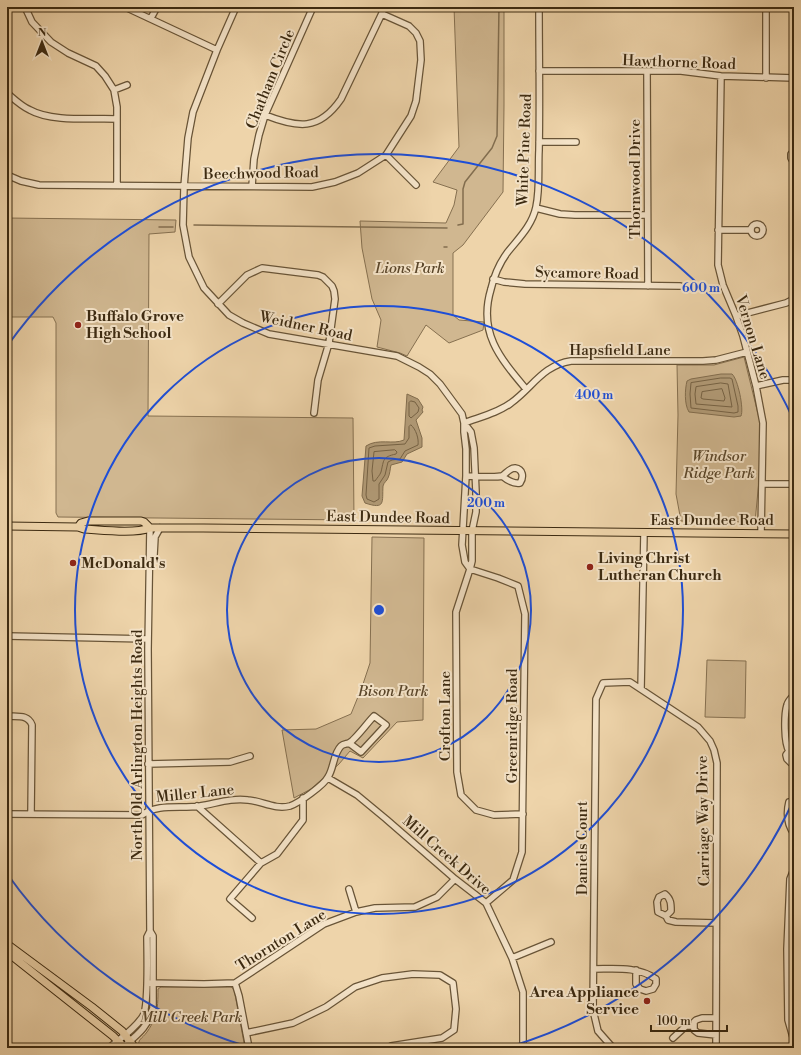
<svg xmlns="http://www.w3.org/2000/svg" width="801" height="1055" viewBox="0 0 801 1055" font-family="'Libre Bodoni',serif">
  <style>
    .green { fill: #d0b790; stroke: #867050 }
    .water { fill: #b19a76; stroke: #826d4e }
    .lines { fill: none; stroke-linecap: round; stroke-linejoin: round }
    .shore { stroke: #766244; stroke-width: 1 }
    .stream { stroke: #826d4e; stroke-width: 1.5 }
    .minor-casing { stroke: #685437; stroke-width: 8 }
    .major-casing { stroke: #3c2a11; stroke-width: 9 }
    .minor { stroke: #f4e3c8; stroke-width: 5.5 }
    .major { stroke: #eed4aa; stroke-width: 7 }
    .ring { fill: none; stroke: #1d4ed8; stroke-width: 2 }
    .poi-dot { fill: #8f2418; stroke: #f4e3c8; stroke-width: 1.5 }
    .labels { text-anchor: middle; stroke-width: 4; stroke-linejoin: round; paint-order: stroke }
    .street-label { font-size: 15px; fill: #3c2a11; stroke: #f4e3c8 }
    .park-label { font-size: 15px; font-style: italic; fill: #5a462a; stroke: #f4e3c8 }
    .poi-label { font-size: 15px; font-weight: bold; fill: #3c2a11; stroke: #f4e3c8; text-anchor: start }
    .centre { fill: #1d4ed8; stroke: #f4e3c8; stroke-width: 2 }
    .ring-label { font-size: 12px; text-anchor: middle; font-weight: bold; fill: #1d4ed8; stroke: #f4e3c8; stroke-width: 4; stroke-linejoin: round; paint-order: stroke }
  </style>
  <rect width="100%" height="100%" fill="#eed4aa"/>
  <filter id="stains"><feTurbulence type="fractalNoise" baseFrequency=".005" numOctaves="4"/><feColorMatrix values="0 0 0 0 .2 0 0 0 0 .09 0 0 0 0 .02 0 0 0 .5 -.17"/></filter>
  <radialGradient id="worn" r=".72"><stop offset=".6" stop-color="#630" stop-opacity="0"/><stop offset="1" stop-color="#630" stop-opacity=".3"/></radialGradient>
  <path class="green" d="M454 7H504V105L503 192 463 245 453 253V315L459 320 484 322 483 330 449 343 426 325 407 356 400 353 377 347 381 320 372 299 362 248 360 221 446 223 454 205 457 190 433 182 459 147Z
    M7 218 176 220 175 232 149 234 148 416 353 418 354 520 58 517 56 513V323L53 317H7Z
    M744 357 760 422V470L755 522 681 521 676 494 678 415 677 365H714Z
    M372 537 424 538 423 720 397 722 363 758 350 751 339 764 311 789 294 798 282 730 316 729 351 714 362 687 370 663Z
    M707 660 746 661 745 718 705 717Z
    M161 987H231L234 989 245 1048H139C137 1039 142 1039 147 1032 150 1028 153 1022 155 1018 158 1009 158 998 158 989Z"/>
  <path class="water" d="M721 374H732C738 379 744 409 741 416L734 417 689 412C684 404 685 389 687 381L691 379Z
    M407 394 418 399 423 407 422 410 423 412 416 420 422 438V447L407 454 402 462 391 465C390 469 390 474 388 478 387 481 384 482 383 486 382 502 386 510 365 503L362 496 366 446C378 438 393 445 404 440Z"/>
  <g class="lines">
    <path class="shore" d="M721 378H730L732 379 738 406V412L734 413 691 408 690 394 691 383Z
      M721 383 728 384 732 407 696 404 695 394 696 387Z
      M722 389 725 398 724 401 703 399 701 398 702 392Z
      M411 401 415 402 419 408 418 412 411 418 409 416V403Z
      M411 425C416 429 419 439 418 445L405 451 400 459 392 460 388 462 385 475 379 484V499L374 502 367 499 366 495 369 448 375 446 405 444 409 438V427Z
      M395 450 397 452 396 454C382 457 384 460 381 472 380 475 377 478 375 481H373L372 471 374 452Z"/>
    <path class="stream" d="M194 225 447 228
      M458 225 463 224V189L465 182 492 148 497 136 499 7
      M159 227H173
      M444 247H447"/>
    <defs>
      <path id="minor" d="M25 7 32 22 51 42 68 53 96 66 105 76 114 90 117 107V185
        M125 7 217 50
        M236 7 217 50 193 112 188 138 184 187 183 225 189 257 204 288 229 315 243 323 269 334 397 356 419 367 430 374 440 384 462 414 464 423 471 432 474 448 476 492V512L472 531V561L470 569 465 562 462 545 466 476V449L464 432V423
        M151 18 157 7
        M539 71H681L721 76 794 78
        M647 72 648 286
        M721 76 718 265 723 285 736 316 743 336 756 386 763 423 761 534
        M766 78V7
        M114 90 127 85
        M7 93C14 99 21 106 30 110 51 122 92 118 117 119
        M265 115C298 128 319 131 341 99L385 7
        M539 142H576
        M794 151 791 154V158L794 163
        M386 155 416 185
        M7 175 21 181 39 185 312 187 335 182 358 173 386 155 411 116 416 101 421 60 420 41 416 33 409 26 382 14
        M252 186 254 159 259 135 265 115 313 7
        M536 208 560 214 575 215H647
        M751 230a6 6 0 1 1 12 0a6 6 0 1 1-12 0Z
        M718 230H751
        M493 279 504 282 525 284 680 286
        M218 304 247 275 262 268 318 275 323 277 332 286 334 291 335 299 329 343 318 380 314 413
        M736 316 786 303 794 299
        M756 386 783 380H794
        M526 389C499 357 478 332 491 289 494 276 499 264 507 253 518 239 532 226 536 207 540 189 538 168 539 150 540 102 539 55 539 7
        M464 423C480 417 498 413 511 403 532 388 543 365 571 361H703L716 360 747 352
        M466 476C475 476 494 478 502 476 506 474 509 468 515 468 523 469 524 477 520 483 513 484 508 481 502 476
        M762 484H794
        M151 558 154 555 155 537 160 528
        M7 636 148 639
        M641 689 644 533
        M7 716C17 717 28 714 32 725L31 814
        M789 751C784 743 784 715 787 705 788 701 791 698 794 695
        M789 751 786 755 787 759 791 763 794 762
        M148 764 230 762 250 756
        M328 778 357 795 386 819 455 879 486 903 512 958 523 992V1048
        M789 802C786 814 787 824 794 834
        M197 806 261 863
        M7 814 142 815C158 803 181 809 200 806 218 803 231 798 248 800 262 801 275 810 290 806 299 803 324 785 328 777 334 768 333 754 341 746 343 744 346 744 349 743 356 739 368 722 374 716L386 725 361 752 349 743
        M794 869 790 879 787 949 788 1020 794 1041
        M349 889 356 912
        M486 903 513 880 522 852 525 614 518 586 498 578 470 569 456 612 457 772 461 795 476 810 494 815 523 814
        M666 916 671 911C671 904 671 899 665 894L659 897 657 902 658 912 666 916 668 920 676 922 716 923
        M252 918 230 899 261 863 277 854 303 820V798
        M512 958 551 942
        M594 969C614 969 638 966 656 979V984L653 989 646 991 640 989 636 984V970
        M147 983 204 984 235 983 324 924 356 912 375 908 415 907 437 897 455 879
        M235 983 239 996 249 1048
        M246 1033 293 1023 326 1007 355 987 382 978 413 974 440 975 453 983 456 1009 454 1030 442 1038 391 1046 388 1048
        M716 1035 698 1033 694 1030V1022L696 1020 702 1018H716
        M673 1038 686 1026H694
        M109 1048C121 1038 135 1029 143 1016 149 1006 147 951 147 937L150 931
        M122 1048C137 1035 148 1028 153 1008V936L150 931 148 649 150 528
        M613 1048 598 1031 593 1010 596 699 603 683 630 682 698 727 710 741 714 750 717 763 716 1048"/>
      <path id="major" d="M7 526 78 527 84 529C102 530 135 534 150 528H203L794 534
        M78 527 81 523 88 521H141L144 522 150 528
        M7 944 92 1007 122 1031 135 1048
        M7 952 113 1036 125 1048"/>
    </defs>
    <use href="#minor" class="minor-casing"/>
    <use href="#major" class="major-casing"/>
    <use href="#minor" class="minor"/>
    <use href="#major" class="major"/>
  </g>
  <g class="ring">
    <circle cx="379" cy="610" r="152"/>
    <circle cx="379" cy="610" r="304"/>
    <path d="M794 799A456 456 0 0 1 509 1047M249 1047A456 456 0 0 1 8 875M8 345A456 456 0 0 1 794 421"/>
  </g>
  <g class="poi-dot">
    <circle cx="78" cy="325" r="4"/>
    <circle cx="73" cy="563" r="4"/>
    <circle cx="590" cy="567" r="4"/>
    <circle cx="647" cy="1001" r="4"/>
  </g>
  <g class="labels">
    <g class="street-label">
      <text transform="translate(679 62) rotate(2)" y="5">Hawthorne Road</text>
      <text transform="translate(270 79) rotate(-68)" y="5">Chatham Circle</text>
      <text transform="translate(524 150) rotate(-88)" y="5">White Pine Road</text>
      <text transform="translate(261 173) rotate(-1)" y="5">Beechwood Road</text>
      <text transform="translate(635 179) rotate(-90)" y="5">Thornwood Drive</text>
      <text transform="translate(587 273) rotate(1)" y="5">Sycamore Road</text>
      <text transform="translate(306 326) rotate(12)" y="5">Weidner Road</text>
      <text transform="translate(753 337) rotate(73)" y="5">Vernon Lane</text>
      <text x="620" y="355">Hapsfield Lane</text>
      <text transform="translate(388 517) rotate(1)" y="5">East Dundee Road</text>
      <text x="712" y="525">East Dundee Road</text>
      <text transform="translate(445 716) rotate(-90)" y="5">Crofton Lane</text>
      <text transform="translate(512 726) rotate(-90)" y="5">Greenridge Road</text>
      <text transform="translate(137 745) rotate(-90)" y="5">North Old Arlington Heights Road</text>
      <text transform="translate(195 793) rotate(-6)" y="5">Miller Lane</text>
      <text transform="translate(703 821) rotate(-91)" y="5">Carriage Way Drive</text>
      <text transform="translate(582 848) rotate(-90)" y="5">Daniels Court</text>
      <text transform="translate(447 855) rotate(41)" y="5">Mill Creek Drive</text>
      <text transform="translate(281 940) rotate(-32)" y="5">Thornton Lane</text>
    </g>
    <g class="park-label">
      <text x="410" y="273">Lions Park</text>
      <text x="719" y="461">Windsor<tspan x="719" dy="17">Ridge Park</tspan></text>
      <text x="393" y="696">Bison Park</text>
      <text x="191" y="1022">Mill Creek Park</text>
    </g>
    <g class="poi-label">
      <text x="86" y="321">Buffalo Grove<tspan x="86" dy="17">High School</tspan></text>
      <text x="598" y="563">Living Christ<tspan x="598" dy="17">Lutheran Church</tspan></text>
      <text x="81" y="568">McDonald's</text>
      <text x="639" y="997" text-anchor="end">Area Appliance<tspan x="639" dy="17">Service</tspan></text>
    </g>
  </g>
  <circle cx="379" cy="610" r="6" class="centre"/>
  <g class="ring-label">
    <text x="701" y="292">600 m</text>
    <text x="594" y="399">400 m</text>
    <text x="486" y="507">200 m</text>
  </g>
  <rect width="801" height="1055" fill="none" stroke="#eed4aa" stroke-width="24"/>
  <rect x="8" y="8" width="785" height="1039" fill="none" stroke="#3c2a11" stroke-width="2"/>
  <rect x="12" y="12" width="777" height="1031" fill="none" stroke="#3c2a11"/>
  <g transform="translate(42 42)" stroke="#f4e3c8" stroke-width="3" paint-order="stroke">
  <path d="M0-3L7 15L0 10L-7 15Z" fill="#3c2a11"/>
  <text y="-6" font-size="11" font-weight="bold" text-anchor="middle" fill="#3c2a11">N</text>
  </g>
  <path d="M651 1025v6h76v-6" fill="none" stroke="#3c2a11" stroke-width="2"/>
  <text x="657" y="1025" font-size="12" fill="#3c2a11" stroke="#f4e3c8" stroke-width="3" paint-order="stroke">100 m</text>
  <rect width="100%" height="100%" filter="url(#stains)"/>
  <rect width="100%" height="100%" fill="url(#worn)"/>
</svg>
